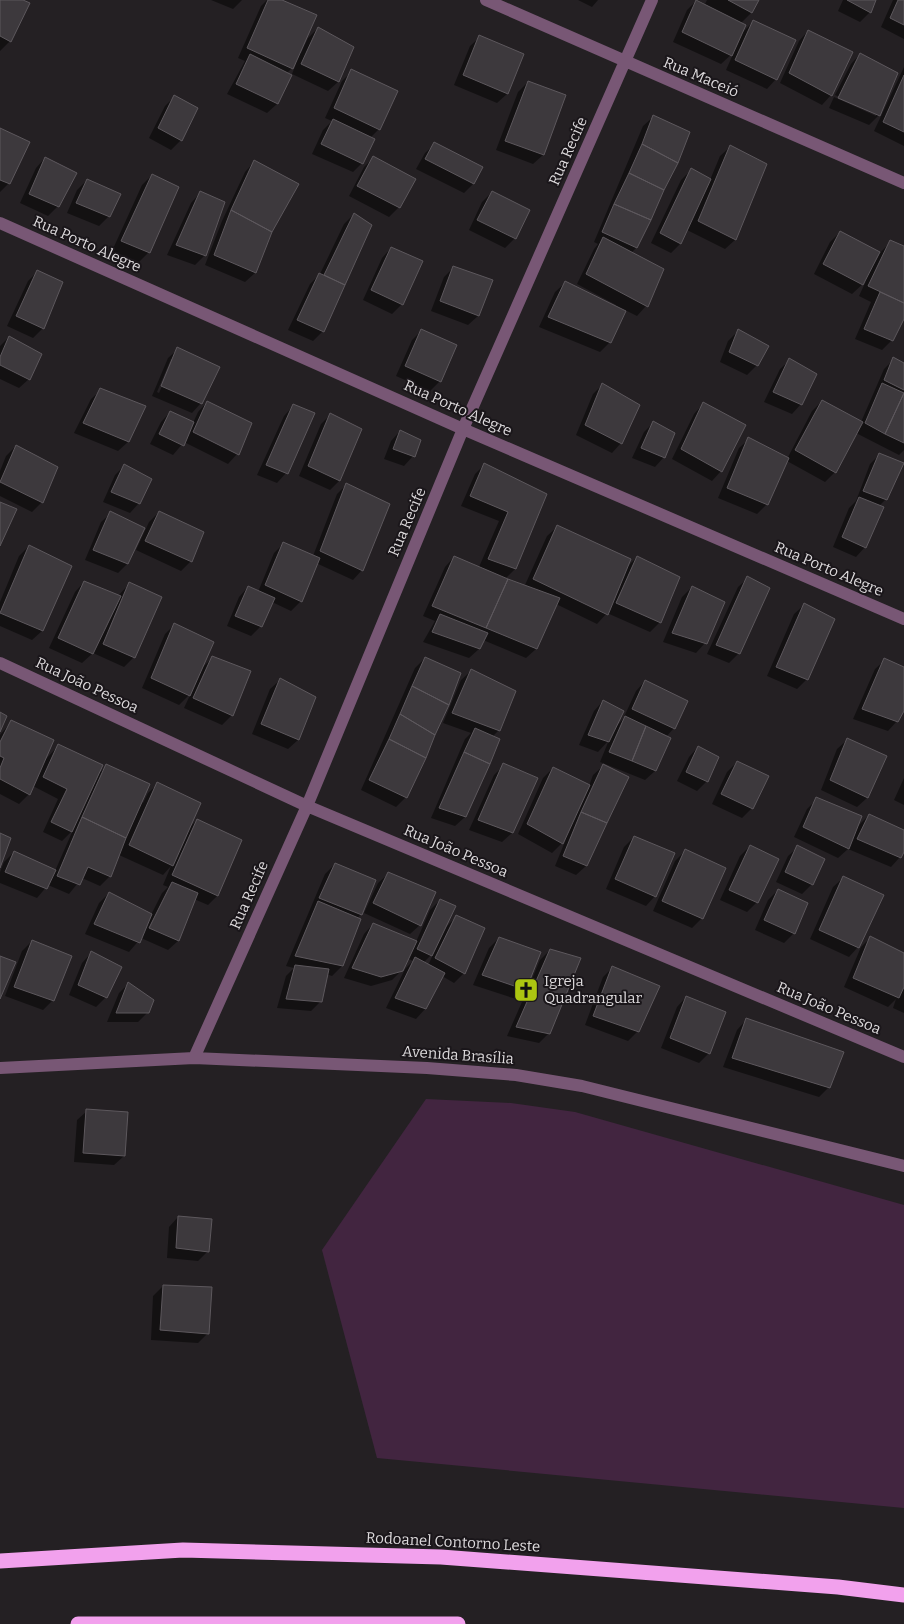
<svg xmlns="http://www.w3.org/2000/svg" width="904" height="1624" viewBox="0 0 904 1624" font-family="Bitter,serif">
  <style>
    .green { fill: #422540 }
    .shadow { fill: #0007; fill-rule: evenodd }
    .building { fill: #3d393d; stroke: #5d585d }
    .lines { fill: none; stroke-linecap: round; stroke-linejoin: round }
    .minor { stroke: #785775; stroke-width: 12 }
    .highway { stroke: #f2a1ed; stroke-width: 15 }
    .labels { text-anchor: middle; stroke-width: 4; stroke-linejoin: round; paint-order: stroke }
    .street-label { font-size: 15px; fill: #dddadc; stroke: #1a161a }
    .poi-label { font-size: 15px; fill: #dddadc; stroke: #1a161a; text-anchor: start }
  </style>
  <rect width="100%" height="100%" fill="#242023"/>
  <path class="green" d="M426 1099 511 1103 575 1112 904 1205V1508L377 1458 322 1250Z"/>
  <path class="shadow" d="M0 0H20L10 41 0 51Z
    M211 0H242L233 9Z
    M267 0H279L299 52 301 53 308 38 318 28 352 47 338 82 328 91 292 74 296 64 287 73 291 75 277 104 267 113 227 94 245 61 238 58 261 6Z
    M578 0H598L592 7Z
    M697 0 705 4 707 0H757L751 13 741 23 740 35 753 22 776 79 767 89 726 70 734 52 721 64 673 42 687 10Z
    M843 0H875L870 12 860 22 838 11Z
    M893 0H904V39L881 27Z
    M808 31 831 95 822 105 780 83 799 41Z
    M480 37 523 55 507 94 497 103 454 85 470 46Z
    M860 54 882 112 869 125 829 108 834 97 876 116V113L835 95 851 64Z
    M904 67V146L874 131Z
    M352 71 379 129 370 138 362 163 353 172 312 154 323 130 332 121 325 118 342 81Z
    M528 82 565 96 543 155 533 164 496 150 518 92Z
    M175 96 181 140 171 150 149 138 165 106Z
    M653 117 636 248 631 253 662 270 646 306 637 316 625 310 610 342 600 352 539 327 555 292 565 283 615 307 616 305 577 284 594 249 598 244 594 242 643 126Z
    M0 130 9 183 0 192Z
    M435 144 473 184 464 193 416 169 425 153Z
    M730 147 766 164 735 240 725 249 687 230 680 244 671 253 651 243 681 180 691 170 710 180 720 156Z
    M45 158 58 206 48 216 20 203 36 168Z
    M373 158 399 207 389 217 349 196 364 167Z
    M254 162 271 232 255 273 245 282 205 265 222 221 245 172Z
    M152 175 149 252 139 262 112 251 142 185Z
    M87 180 109 216 99 226 67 213 77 190Z
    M492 192 515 238 505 248 469 230 482 202Z
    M200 193 205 255 195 265 167 255 191 203Z
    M354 214 370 226 323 331 313 341 288 330 310 284 320 274 344 224Z
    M840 232 880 253 891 241 904 247V316L892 340 882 350 855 339 871 302 859 296 866 281 852 294 814 274 830 242Z
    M391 248 402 304 392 314 363 300 382 258Z
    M454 267 478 316 468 325 431 311 444 277Z
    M37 272 43 328 33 338 7 326 28 281Z
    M422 330 440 381 430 391 396 376 412 340Z
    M738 331 757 365 747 375 720 362 728 341Z
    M9 337 29 379 19 388 0 379V346Z
    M178 349 201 403 192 413 152 396 168 358ZM171 359H174L159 393 157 392Z
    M894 359 904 364V450L899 455 856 433 835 472 825 482 787 461 767 504 757 514 718 498 739 448 749 439 787 459 812 411 822 401 861 422 884 369Z
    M790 360 801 404 792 414 764 402 780 369Z
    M602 385 621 443 612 453 576 435 593 394Z
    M101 390 144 407 128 442 118 451 74 433 91 399Z
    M207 402 237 454 228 464 184 442 173 455 150 444 161 422 170 412 193 423 198 412Z
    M703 404 721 471 712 481 672 459 694 414Z
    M293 406 286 473 277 483 257 475 284 416Z
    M330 415 339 481 330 490 299 476 321 424Z
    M653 423 664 457 655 467 632 458 644 432Z
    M400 431 413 456 404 466 384 459 391 441Z
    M16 446 42 502 32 512 0 496V471L6 456Z
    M879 455 886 499 879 506 865 547 856 557 833 547 849 508 856 501 870 464Z
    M484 465 545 494 515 569 506 578 525 585 547 536 557 527 626 568 637 557 660 622 650 632 607 613 597 624 556 604 536 649 526 658 483 640 479 649 469 658 423 642 435 621 423 616 445 567 454 557 479 567 499 521 461 506 475 474Z
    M124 466 139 503 130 513 103 502 115 475Z
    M346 485 362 570 353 580 316 563 301 601 291 611 272 602 260 627 251 636 227 626 239 597 248 587 258 592 274 553 283 544 313 556 337 494Z
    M159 512 191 561 181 571 136 550 149 522Z
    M111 513 127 564 118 573 85 560 101 522Z
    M29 546 42 631 32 640 0 626V602L19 556Z
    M748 578 739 653 729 663 707 654 738 587Z
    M84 582 118 596 129 584 134 657 124 667 93 653 82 663 49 648 75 592Z
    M692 587 705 643 696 653 663 642 682 597Z
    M804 605 807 679 797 689 767 676 794 614Z
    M175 624 200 670 213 657 232 715 222 725 184 708 191 693 179 705 142 688 165 634Z
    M425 658 406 797 396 807 361 790 415 668Z
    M885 660 904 669V708L897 721 888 731 853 719 875 669Z
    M471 671 499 730 492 737 465 817 455 826 431 818 465 739 471 733 443 723 461 680Z
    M280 680 314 698 298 740 288 749 252 734 270 689Z
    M645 681 674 728 666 737 655 771 645 780 600 762 609 740 598 752 579 745 594 711 603 701 616 727 623 719 636 691Z
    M11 722 45 760 59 745 97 775 107 766 143 803 148 793 158 784 189 828 197 820 241 840 217 896 208 905 194 899 178 941 168 950 141 938 129 952 85 934 99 903 109 893 151 915 162 893 168 887 163 885 171 866 163 875 119 855 110 876 100 886 82 878 69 894 48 885 37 898 0 883V872L4 862 14 852 55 871 73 830 62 841 43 832 58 799 33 786 29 794 19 804 0 794V735Z
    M847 740 886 757 867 798 857 807 821 790 837 749Z
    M698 747 707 781 697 791 677 781 689 757Z
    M737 762 752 808 742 818 712 804 727 772Z
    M504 765 536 779 512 833 502 842 469 830 494 775Z
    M603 766 627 777 586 866 576 875 555 866 566 839 552 853 518 834 543 778 553 768 589 786 593 775Z
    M904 778V805L894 800Z
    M817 799 856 828 869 815 904 831V849L900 857 891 867 848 849 838 858 794 837 807 809Z
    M634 837 655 896 646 906 606 889 624 847Z
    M750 846 757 902 747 912 720 900 740 856Z
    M798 847 812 884 802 894 776 882 788 856Z
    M685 851 702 918 692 928 653 911 675 861Z
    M335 864 361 914 357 919 342 966 332 976 326 974 321 1001 311 1011 277 1008 286 976 294 968 286 966 325 874Z
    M388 874 420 925 410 934 364 913 378 883Z
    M843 878 858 947 849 957 810 939 833 887Z
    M778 890 794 933 784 943 755 930 768 900Z
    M440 900 443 930 456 917 464 973 454 983 442 976 425 1009 416 1019 386 1008 405 969 413 961 407 958 402 970 392 980 371 986 344 978 364 934 373 924 416 942 430 910ZM434 952 428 966 423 963Z
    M499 938 529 986 540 960 550 950 549 1033 539 1043 507 1036 529 986 516 999 473 985 489 948Z
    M870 938 904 954V1013L893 1008 896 999 888 1007 844 987 861 947Z
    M32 941 53 1000 43 1010 5 996 22 951Z
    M91 953 106 997 96 1007 69 995 82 963Z
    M613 967 638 1031 628 1041 585 1025 603 977Z
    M128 984 148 1012 138 1022H107L119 993Z
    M686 997 709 1053 699 1063 661 1048 677 1007Z
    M746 1020 829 1087 819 1097 723 1067 737 1030Z
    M87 1111 124 1156 114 1165 74 1162 77 1120Z
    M178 1217 208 1251 198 1261 167 1258 169 1227Z
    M163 1286 208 1333 198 1343 151 1340 153 1296Z"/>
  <path class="building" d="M0 0H23L30 3 11 42 0 36Z
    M268 0H282L317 15 293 69 247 48Z
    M696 0 746 25 732 56 682 32Z
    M728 0H759L752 13Z
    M847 0H876L871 13Z
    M898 0H904V25L890 18Z
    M753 20 796 40 777 80 735 60Z
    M318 27 354 47 339 82 301 64Z
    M808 30 853 52 832 96 789 73Z
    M479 35 524 54 508 94 463 75Z
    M860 53 898 73 880 116 838 98Z
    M250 54 292 75 278 104 236 84Z
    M351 69 398 91 380 130 334 108Z
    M904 75V132L883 122Z
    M528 81 566 95 544 155 505 141Z
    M174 95 198 108 182 141 158 128Z
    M653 115 690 132 678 163 642 144Z
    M333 119 375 139 363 164 321 144Z
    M0 128 30 142 10 184 0 180Z
    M434 142 483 167 474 184 425 159Z
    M642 144 678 163 664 190 629 173Z
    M730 145 767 164 736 240 698 221Z
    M373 156 416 179 400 208 357 186Z
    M45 157 77 173 59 207 29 194Z
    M254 160 299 184 272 232 231 210Z
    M691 168 711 179 681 244 660 233Z
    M629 173 664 190 651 220 614 204Z
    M152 174 179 187 150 253 121 241Z
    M87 179 121 194 110 217 76 203Z
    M200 191 225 202 206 256 176 245Z
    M492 191 530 210 516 239 477 220Z
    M614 204 651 220 637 248 602 232Z
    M231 210 272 232 256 273 214 255Z
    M354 213 372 225 345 285 324 275Z
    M840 231 880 252 863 285 823 264Z
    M603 237 664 269 648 307 586 274Z
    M890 240 904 246V303L868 286Z
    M391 247 423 261 403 305 371 290Z
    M453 266 493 280 479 316 440 301Z
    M37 270 63 282 44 329 16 316Z
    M319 273 345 285 324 332 297 320Z
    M565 281 626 311 611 343 548 317Z
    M880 292 904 303V319L893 341 864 329Z
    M421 329 457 345 441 382 405 366Z
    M738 329 769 346 758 366 729 352Z
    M9 336 42 354 30 380 0 365V357Z
    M177 347 220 367 202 404 161 386Z
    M893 357 904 363V390L884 380Z
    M789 358 817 374 802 405 773 392Z
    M602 383 640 405 622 444 585 425Z
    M882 383 904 393 885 434 865 423Z
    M100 388 146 406 129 442 83 423Z
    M904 393V443L885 434Z
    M822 400 863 422 836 473 795 450Z
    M207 401 252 423 239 455 193 432Z
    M703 402 746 425 722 472 681 449Z
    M293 404 315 413 288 474 266 465Z
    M170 411 194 422 184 446 159 434Z
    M330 413 362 429 340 481 308 466Z
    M653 421 675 433 665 458 641 448Z
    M400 430 421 440 415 457 393 449Z
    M748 437 789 458 768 505 727 488Z
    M16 445 58 467 43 503 0 482Z
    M879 453 904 463 887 500 863 491Z
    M484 463 547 494 516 569 488 559 508 512 470 496Z
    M124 464 152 479 140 504 111 492Z
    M346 483 390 504 363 571 320 551Z
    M859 497 884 507 866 548 842 537Z
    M0 502 17 509 0 546Z
    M110 511 145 528 128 564 93 550Z
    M159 511 204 532 192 562 145 541Z
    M557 525 631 559 608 615 533 579Z
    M283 542 320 558 302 602 265 585Z
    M29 545 72 566 43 631 0 613Z
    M454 556 508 579 486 628 432 606Z
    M637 556 680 577 661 623 616 603Z
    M747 576 770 588 740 654 716 645Z
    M508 579 560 598 537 649 486 628Z
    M84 581 121 596 93 654 58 638Z
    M129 582 162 597 135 658 103 644Z
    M248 586 275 598 262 627 235 616Z
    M692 586 725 602 707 644 672 633Z
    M804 603 835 619 808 680 776 667Z
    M440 614 488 633 480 649 432 632Z
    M174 623 214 642 190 696 151 678Z
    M212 656 251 671 233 716 193 698Z
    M425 657 461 673 449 705 412 686Z
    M884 658 904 667V711L898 722 862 709Z
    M471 669 516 691 500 731 452 713Z
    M280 678 316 697 299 740 261 724Z
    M645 680 688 701 675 729 632 709Z
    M412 686 449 705 435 735 400 714Z
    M603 700 624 711 609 742 588 735Z
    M0 712 7 716 0 732Z
    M400 714 435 735 426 758 389 739Z
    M625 716 646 726 632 761 609 752Z
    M11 720 54 740 30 795 0 779V768L4 758 0 756V742Z
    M646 726 671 738 656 771 632 761Z
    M475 728 500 739 490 764 464 752Z
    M847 738 887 756 868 798 830 780Z
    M389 739 426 758 407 798 369 780Z
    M58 744 103 765 72 832 51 822 67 789 43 777Z
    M698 746 719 757 708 782 686 772Z
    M464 752 490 764 466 817 439 808Z
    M737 761 769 776 753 809 721 794Z
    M503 763 538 778 513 833 478 820Z
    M106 764 150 784 126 838 82 817Z
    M603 764 629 777 607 823 581 812Z
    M553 767 590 785 563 844 527 824Z
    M157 782 201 803 173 866 129 845Z
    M816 797 862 816 849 849 803 827Z
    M581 812 607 823 587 866 563 856Z
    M869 814 904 830V852L901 858 857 839Z
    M82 817 126 838 111 877 88 867 80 885 57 876Z
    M197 819 242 840 218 896 172 875Z
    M0 833 11 838 0 868Z
    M634 836 675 853 656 897 615 879Z
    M750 845 779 859 758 903 729 890Z
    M797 845 825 859 813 885 785 872Z
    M685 849 726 868 703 919 662 901Z
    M14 851 56 870 47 889 5 872Z
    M335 863 376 880 362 915 319 898Z
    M388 872 436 892 421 926 373 903Z
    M843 876 884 895 859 948 819 930Z
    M172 882 198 893 179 941 149 928Z
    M778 889 808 903 795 934 764 920Z
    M109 892 152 914 140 943 94 924Z
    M440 899 456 906 432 956 417 949Z
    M318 901 361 919 343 966 295 956Z
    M456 915 485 928 465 974 435 958Z
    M373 923 417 941 403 971 381 977 352 968Z
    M870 936 904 953V987L899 998 853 978Z
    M499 937 541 952 526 990 482 975Z
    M32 940 72 956 54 1001 14 987Z
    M550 949 581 958 550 1034 516 1027Z
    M91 951 122 967 107 998 78 985Z
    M0 956 16 962 0 999Z
    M415 957 445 973 426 1009 395 998Z
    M295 965 329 969 322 1002 286 999Z
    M612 966 660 986 639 1032 593 1016Z
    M128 982 154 1000 149 1013H116Z
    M686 996 726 1012 710 1054 670 1038Z
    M746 1018 844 1052 830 1088 732 1058Z
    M86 1109 128 1112 125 1156 83 1153Z
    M178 1216 212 1219 209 1252 176 1248Z
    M163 1285 212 1287 209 1334 160 1330Z"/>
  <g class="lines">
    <path class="minor" d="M486 0 904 183
      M0 223 463 429 904 619
      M0 663 307 806 904 1057
      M194 1058 307 806 463 429 652 0
      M0 1068 194 1058 427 1068 516 1075 582 1086 904 1166"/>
    <path class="highway" d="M0 1561 183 1550 441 1557 838 1587 904 1595
      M78 1624H458"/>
  </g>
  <defs>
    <symbol id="church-square" viewBox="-11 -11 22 22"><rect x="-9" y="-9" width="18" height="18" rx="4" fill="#acc611" stroke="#1a161a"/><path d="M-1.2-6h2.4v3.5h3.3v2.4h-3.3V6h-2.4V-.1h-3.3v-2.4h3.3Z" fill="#111"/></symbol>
  </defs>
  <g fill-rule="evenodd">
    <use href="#church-square" x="512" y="976" width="28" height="28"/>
  </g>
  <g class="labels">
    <g class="street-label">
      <text transform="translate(701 77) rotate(23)" y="5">Rua Maceió</text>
      <text transform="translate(568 151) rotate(-66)" y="5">Rua Recife</text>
      <text transform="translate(87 244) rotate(24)" y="5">Rua Porto Alegre</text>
      <text transform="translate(458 408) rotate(24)" y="5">Rua Porto Alegre</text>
      <text transform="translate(407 522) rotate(-67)" y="5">Rua Recife</text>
      <text transform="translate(829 569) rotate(23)" y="5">Rua Porto Alegre</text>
      <text transform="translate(87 685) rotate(25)" y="5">Rua João Pessoa</text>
      <text transform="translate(456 851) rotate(23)" y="5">Rua João Pessoa</text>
      <text transform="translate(249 895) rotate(-66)" y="5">Rua Recife</text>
      <text transform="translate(829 1008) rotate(23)" y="5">Rua João Pessoa</text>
      <text transform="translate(458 1055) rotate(4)" y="5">Avenida Brasília</text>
      <text transform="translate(453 1542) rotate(3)" y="5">Rodoanel Contorno Leste</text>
    </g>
    <g class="poi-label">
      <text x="544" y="986">Igreja<tspan x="544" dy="17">Quadrangular</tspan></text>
    </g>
  </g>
</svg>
